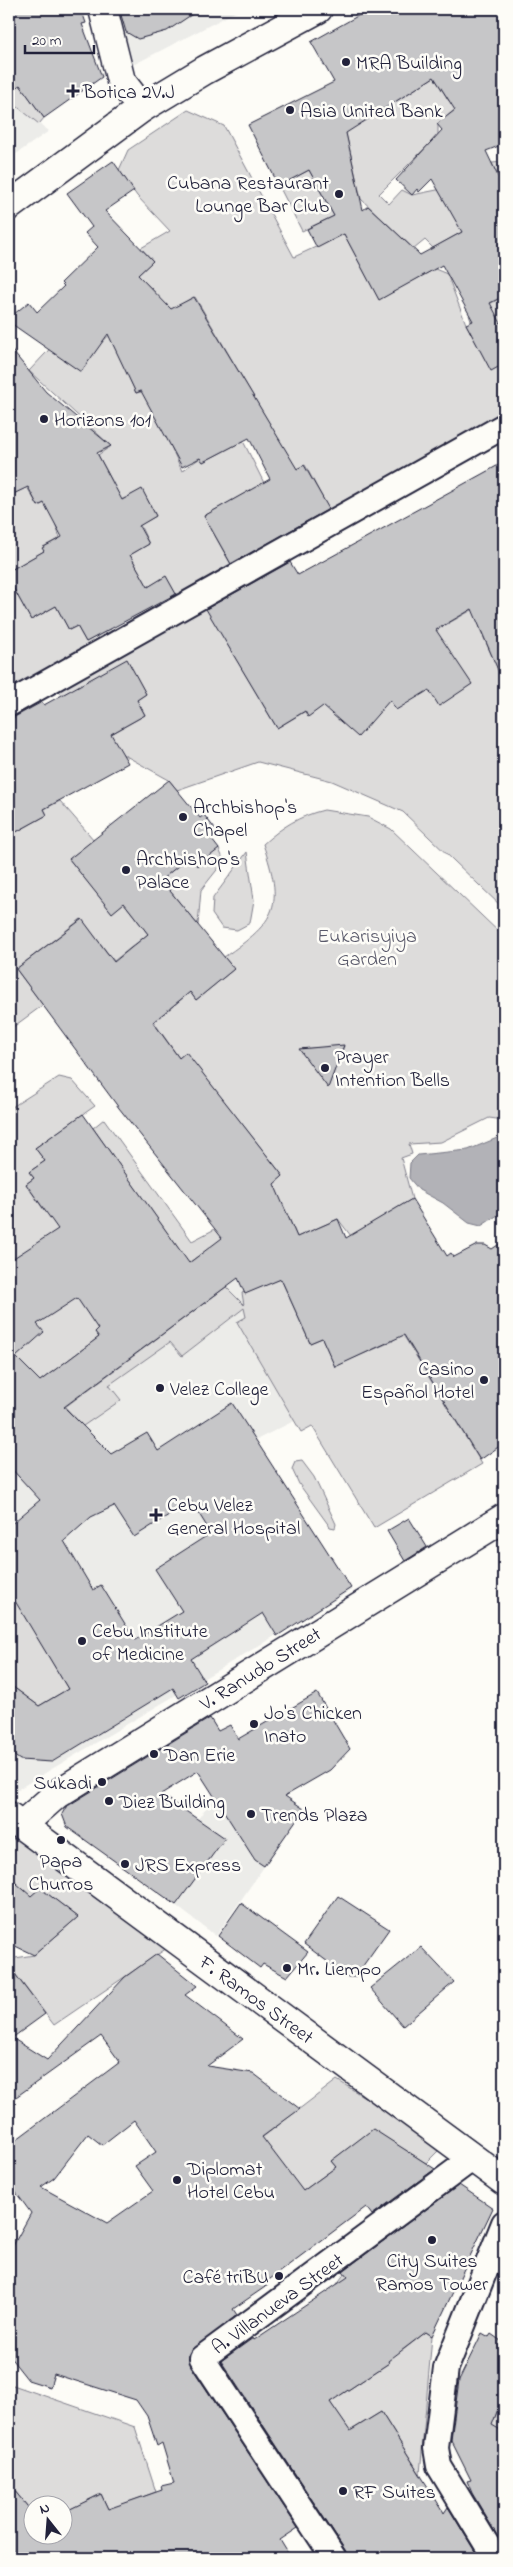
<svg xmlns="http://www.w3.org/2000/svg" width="513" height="2567" viewBox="0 0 513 2567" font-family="'Indie Flower',sans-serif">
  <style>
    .built { fill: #ecece9 }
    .green { fill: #dddcdb; stroke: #807f8b; fill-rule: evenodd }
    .water { fill: #b2b2b7; stroke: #787885 }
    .building { fill: #c6c6c8; stroke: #22223b; fill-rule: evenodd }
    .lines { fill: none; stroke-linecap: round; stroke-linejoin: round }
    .minor-casing { stroke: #22223b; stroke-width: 28 }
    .tertiary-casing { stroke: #22223b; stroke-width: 31 }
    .secondary-casing { stroke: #22223b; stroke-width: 31 }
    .minor { stroke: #fdfcf7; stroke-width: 24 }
    .tertiary { stroke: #fdfcf7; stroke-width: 28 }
    .secondary { stroke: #fdfcf7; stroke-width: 28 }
    .poi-dot { fill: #22223b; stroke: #fdfcf7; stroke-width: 2 }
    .labels { text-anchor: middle; stroke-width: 5; stroke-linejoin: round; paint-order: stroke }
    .poi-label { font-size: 20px; fill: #22223b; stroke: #fdfcf7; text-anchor: start }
    .park-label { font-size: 20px; fill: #5a5a6b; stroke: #fdfcf7 }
    .street-label { font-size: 20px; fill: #22223b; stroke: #fdfcf7 }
  </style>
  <rect width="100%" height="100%" fill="#fdfcf7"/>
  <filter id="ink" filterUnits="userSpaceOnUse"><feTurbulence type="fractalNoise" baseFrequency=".02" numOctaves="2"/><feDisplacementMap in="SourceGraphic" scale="10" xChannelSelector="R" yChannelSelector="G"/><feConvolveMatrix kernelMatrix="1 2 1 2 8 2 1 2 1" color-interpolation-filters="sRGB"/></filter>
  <g filter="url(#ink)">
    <path class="built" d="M119 9H241L133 65Z
      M9 100 49 131 9 159Z
      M217 1239 312 1412 254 1441 352 1590 15 1791 9 1786V1366Z
      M238 1763 304 1809 216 1936 150 1886Z"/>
    <path class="green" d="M465 9H471L504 63V88L460 105 438 124V135L379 194 389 204 402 190 412 195 452 187 462 232 433 248 425 240 414 249 361 199 338 99 344 95 362 123 434 77 449 101 446 24Z
      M20 85 44 118 39 124 9 100V90L11 91Z
      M188 110 224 126 294 257 344 234 379 299 435 269 447 274 466 324 491 370 504 364V421L329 510 305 465 296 469 195 297 188 300 121 360 136 393 146 391 182 471 200 458 203 462 243 441 264 483 204 516 233 568 179 600 166 577 148 587 130 555 149 544 140 525 156 516 142 490 121 500 82 502 112 481 98 455 111 446 29 371 77 320 100 344 155 292 138 275 153 261 141 248 170 231 137 196 119 170 128 150Z
      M504 162V189L492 163Z
      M309 170 334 216 302 231 279 186Z
      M504 296V329L491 311 471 321 469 315Z
      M27 487 38 506 48 501 60 538 43 547 44 551 9 571V496Z
      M9 580 31 620 56 606 69 630 77 626 86 642 110 629 116 635 9 693Z
      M205 606 277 728 365 676 363 672 477 607 480 629 504 683V909L403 812 332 781 258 762 177 790 169 780 99 741 145 715 137 700 146 694 130 666 62 695 56 687Z
      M60 801 94 840 69 859 112 912 124 903 148 934 114 961 81 919 16 969 43 1005 9 1030V836L47 815 44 809Z
      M324 810 368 817 391 829 504 937V1053H502L504 1058V1120L489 1118 441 1142 409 1144 412 1154 401 1158 412 1199 351 1236 338 1219 297 1237 285 1209 230 1232 226 1287 244 1305 242 1293 281 1279 310 1343 322 1338 335 1366 393 1341 374 1300 380 1297 482 1464 374 1528 312 1426 301 1432 237 1322 246 1317 244 1308 182 1356 170 1342 109 1385 121 1400 83 1426 65 1407 226 1287 201 1254 95 1332 99 1337 40 1381 21 1362 9 1373V1109L59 1077 72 1080 95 1106 35 1148 45 1161 29 1172 34 1178 26 1184 44 1210 180 1251 93 1128 104 1119 192 1241 215 1229 283 1176 186 1053 179 1058 144 1008 147 1005 161 1016 190 992 196 1000 234 969 224 957C278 920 284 906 263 844 282 827 299 816 324 810ZM344 1046 328 1087 300 1049Z
      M219 849 224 861 201 890 198 925 161 880 190 856Z
      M247 852 254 900 250 923 237 930 222 928 212 914 213 898Z
      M302 1461 314 1477 336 1524 335 1528 330 1527 299 1484 292 1469 295 1462Z
      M14 1597 68 1689 39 1706 9 1684V1602Z
      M21 1831 170 1946 54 2025 9 1966V1959L34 1955 78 1917 40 1888 14 1913 9 1907V1887L13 1881 9 1877V1844Z
      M337 2080 443 2146 426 2163 373 2130 331 2161 336 2167 303 2191 251 2146Z
      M345 2273 403 2350 426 2332 432 2336 420 2474 381 2412 348 2432 330 2402 389 2363 337 2284Z
      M9 2380 10 2384 135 2427 156 2492 126 2503 151 2558H131L101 2494 63 2513 62 2504H32V2512L9 2484Z
      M504 2398V2442L482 2444Z"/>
    <path class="water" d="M502 1136 504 1137V1211L481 1226 469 1223 443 1203 419 1190 409 1178 410 1163 418 1155 468 1150Z"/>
    <path class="building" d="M9 9H81L86 23 82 24 102 77 44 118 20 85 9 92Z
      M123 9H200L167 31 138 39 126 32 121 15 125 13Z
      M370 9H504V144L486 151 504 189V296L490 303 504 329V364L491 371 466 324 473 321 442 265 379 300 344 234 317 248 307 229 334 216 309 170 279 186 248 125 334 82 311 42ZM434 77 455 110 437 124 442 130 396 180 412 195 417 189 419 192 432 179 462 232 420 255 368 206 363 210 346 133Z
      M113 161 134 191 105 211 153 261 138 275 171 309 194 297 297 469 304 465 329 509 231 564 204 516 270 479 249 438 203 462 200 458 182 467 141 391 136 393 108 334 81 372 9 322V318L29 302 37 312 64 286 61 283 98 247 85 233 92 227 67 193Z
      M9 347 46 392 111 446 97 453 122 500 142 489 156 516 139 526 149 544 130 555 148 587 166 576 176 594 86 642 77 626 69 630 56 606 31 620 9 580V571L44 551 42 548 62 537 44 503 38 506 28 487 9 496Z
      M504 462V684L472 609 436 630 472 684 439 706 429 690 396 710 390 700 358 737 323 706 308 717 305 711 277 728 206 609 290 562 298 575Z
      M127 659 146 694 137 700 145 715 111 734 128 763 44 809 47 815 9 836V720L42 702 44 705Z
      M169 780 200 818 204 815 219 834 212 840 219 849 197 866 190 856 161 880 234 969 196 1000 190 992 153 1022 179 1058 186 1052 283 1176 274 1184 297 1237 338 1219 346 1238 412 1199 447 1256 451 1253 454 1257 477 1245H485L492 1249 504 1241V1443L480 1460 404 1335 335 1367 322 1338 310 1343 281 1279 245 1294 238 1278 64 1407 111 1454 147 1433 158 1451 232 1403 351 1588 277 1636 263 1613 191 1659 205 1682 179 1698 173 1688 52 1762 20 1760 9 1752V1684L39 1706 68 1689 9 1591V1526L40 1500 9 1466V1261L58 1229 26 1184 34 1178 29 1172 45 1161 35 1148 83 1114 189 1263 222 1238 119 1108 16 969 82 919 114 962 148 934 124 903 112 913 69 859ZM77 1298 98 1329 95 1332 99 1337 40 1381 16 1357 44 1332 37 1324ZM191 1501 211 1533 155 1569 182 1611 135 1640 101 1585 93 1590 64 1541 91 1517 114 1506 134 1537Z
      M344 1045 328 1088 299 1049Z
      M409 1518 427 1547 405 1561 387 1531Z
      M317 1693 350 1749 330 1770 285 1796 304 1809 264 1866 255 1860 198 1771 161 1794 225 1838 176 1905 67 1827 62 1814 66 1807 210 1718 218 1731 230 1725 238 1739Z
      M9 1877 31 1896 40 1888 78 1917 34 1955 9 1943Z
      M338 1896 389 1929 355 1977H348L304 1944Z
      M241 1903 308 1952 287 1977 263 1964 260 1968 218 1936Z
      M421 1947 454 1982 403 2026 370 1988Z
      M157 1954 197 1986 185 1995 243 2039 207 2066 253 2073 300 2109 262 2137 303 2191 336 2167 331 2161 373 2129 435 2169 372 2215 366 2207 266 2282 268 2285 233 2309 237 2315 189 2353 191 2366 298 2528 280 2540 291 2558H9V2484L32 2512V2534H62V2513L101 2494 108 2509 162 2490 161 2486 174 2483 162 2443 157 2446 147 2416 136 2400 54 2374 50 2387 28 2380 9 2356V2253L31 2213 9 2183V2145L120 2062 101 2036 9 2102V1966L45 2014 12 2038 47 2060 125 1977ZM134 2120 156 2152 135 2166 153 2191 107 2223 41 2187 54 2178 88 2134 102 2145Z
      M459 2185 493 2208 432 2336 426 2332 388 2361 389 2363 330 2402 350 2431 381 2412 443 2511 444 2513 448 2507 479 2558H348L345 2550 221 2361 253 2338 254 2340 348 2277 343 2271Z
      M482 2333 489 2337 491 2334 504 2343V2393L492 2425 504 2432V2547L472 2493 467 2481 471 2480 451 2440 459 2380Z"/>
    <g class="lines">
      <defs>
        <path id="minor" d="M9 704 504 426
          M334 2558 202 2358 473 2158
          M495 2558 439 2466 436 2448 446 2368 504 2223"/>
        <path id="tertiary" d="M103 9 121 81 142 108
          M9 1816 504 2181
          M22 1825 57 1794 504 1518"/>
        <path id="secondary" d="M9 206 142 108 205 70 318 9"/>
      </defs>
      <use href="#minor" class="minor-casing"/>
      <use href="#tertiary" class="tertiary-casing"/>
      <use href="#secondary" class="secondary-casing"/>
      <use href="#minor" class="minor"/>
      <use href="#tertiary" class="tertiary"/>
      <use href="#secondary" class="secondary"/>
    </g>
  </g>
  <g class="poi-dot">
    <circle cx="346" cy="62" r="5"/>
    <path d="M70.5 83.5h5v5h5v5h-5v5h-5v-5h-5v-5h5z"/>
    <circle cx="290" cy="110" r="5"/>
    <circle cx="339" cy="194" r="5"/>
    <circle cx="44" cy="419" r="5"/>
    <circle cx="183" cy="817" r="5"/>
    <circle cx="126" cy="870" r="5"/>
    <circle cx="325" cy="1068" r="5"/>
    <circle cx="484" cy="1380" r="5"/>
    <circle cx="160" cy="1388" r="5"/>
    <path d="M153.5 1507.5h5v5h5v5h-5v5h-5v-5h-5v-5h5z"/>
    <circle cx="82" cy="1641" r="5"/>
    <circle cx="254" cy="1724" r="5"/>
    <circle cx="154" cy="1754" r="5"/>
    <circle cx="102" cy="1782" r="5"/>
    <circle cx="109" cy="1801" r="5"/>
    <circle cx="251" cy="1814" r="5"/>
    <circle cx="61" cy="1840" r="5"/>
    <circle cx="125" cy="1864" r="5"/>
    <circle cx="287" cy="1968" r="5"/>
    <circle cx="177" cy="2180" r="5"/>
    <circle cx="432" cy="2240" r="5"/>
    <circle cx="279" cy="2276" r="5"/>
    <circle cx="343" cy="2491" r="5"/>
  </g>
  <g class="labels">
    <g class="poi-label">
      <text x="356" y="69">MRA Building</text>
      <text x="83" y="98">Botica 2V.J</text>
      <text x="300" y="117">Asia United Bank</text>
      <text x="329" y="189" text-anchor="end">Cubana Restaurant<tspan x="329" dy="23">Lounge Bar Club</tspan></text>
      <text x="54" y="426">Horizons 101</text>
      <text x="193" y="813">Archbishop's<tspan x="193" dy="23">Chapel</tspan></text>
      <text x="136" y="865">Archbishop's<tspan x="136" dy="23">Palace</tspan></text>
      <text x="335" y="1063">Prayer<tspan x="335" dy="23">Intention Bells</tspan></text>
      <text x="474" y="1375" text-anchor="end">Casino<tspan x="474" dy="23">Español Hotel</tspan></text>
      <text x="170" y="1395">Velez College</text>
      <text x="167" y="1511">Cebu Velez<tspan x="167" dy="23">General Hospital</tspan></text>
      <text x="92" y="1637">Cebu Institute<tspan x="92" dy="23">of Medicine</tspan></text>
      <text x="264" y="1719">Jo's Chicken<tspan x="264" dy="23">Inato</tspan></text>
      <text x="164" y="1761">Dan Erie</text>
      <text x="92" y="1789" text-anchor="end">Sukadi</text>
      <text x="119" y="1808">Diez Building</text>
      <text x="261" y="1821">Trends Plaza</text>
      <text x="61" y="1867" text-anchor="middle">Papa<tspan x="61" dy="23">Churros</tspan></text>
      <text x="135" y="1871">JRS Express</text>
      <text x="297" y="1975">Mr. Liempo</text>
      <text x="187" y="2175">Diplomat<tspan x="187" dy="23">Hotel Cebu</tspan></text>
      <text x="432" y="2267" text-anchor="middle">City Suites<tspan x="432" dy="23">Ramos Tower</tspan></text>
      <text x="269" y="2283" text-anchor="end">Café triBU</text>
      <text x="353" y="2498">RF Suites</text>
    </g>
    <g class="park-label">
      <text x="367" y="942">Eukarisyiya<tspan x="367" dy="23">Garden</tspan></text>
    </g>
    <g class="street-label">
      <text transform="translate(260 1668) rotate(-32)" y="7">V. Ranudo Street</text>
      <text transform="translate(257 1999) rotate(36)" y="7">F. Ramos Street</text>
      <text transform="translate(277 2303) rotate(-36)" y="7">A. Villanueva Street</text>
    </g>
  </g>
  <rect width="513" height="2567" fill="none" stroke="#fdfcf7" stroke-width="30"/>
  <rect x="15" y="15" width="483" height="2537" fill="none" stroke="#22223b" stroke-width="2" filter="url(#ink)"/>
  <g transform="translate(48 2520) rotate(343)"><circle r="24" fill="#fdfcf7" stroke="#a5a5ac"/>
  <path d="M0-4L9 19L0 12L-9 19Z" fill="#22223b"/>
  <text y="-8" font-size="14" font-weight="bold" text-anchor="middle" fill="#22223b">N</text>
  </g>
  <path d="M25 45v8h69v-8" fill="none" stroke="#22223b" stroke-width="2.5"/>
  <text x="32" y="45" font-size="15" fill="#22223b" stroke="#fdfcf7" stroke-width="4" paint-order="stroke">20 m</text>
</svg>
